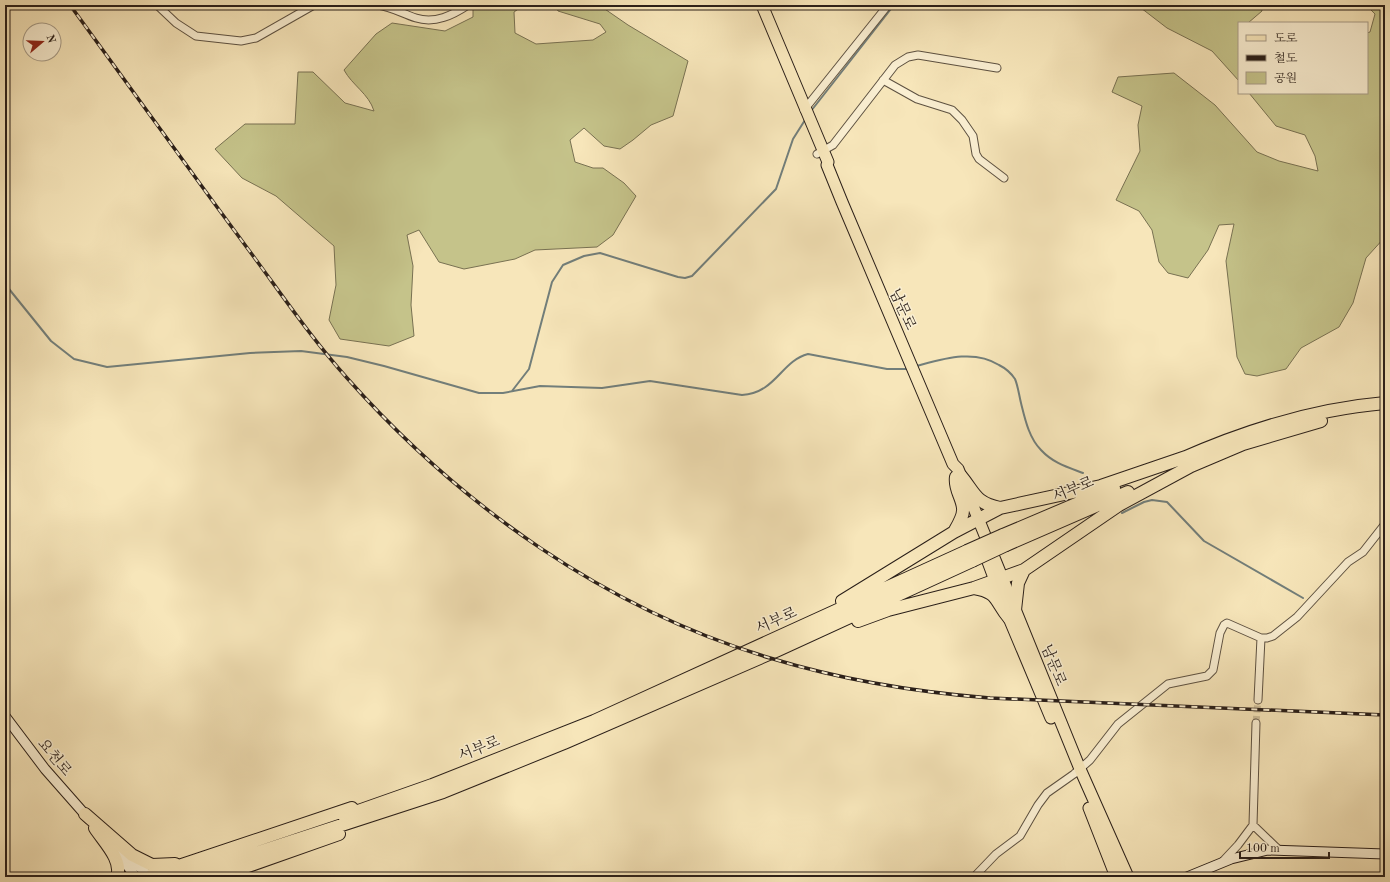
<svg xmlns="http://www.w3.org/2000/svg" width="1390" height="882" viewBox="0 0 1390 882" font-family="'Old Standard TT','Noto Serif KR',serif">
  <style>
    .green { fill: #c5c38a; stroke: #787152 }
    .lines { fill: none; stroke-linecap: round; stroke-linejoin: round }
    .stream { stroke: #727e7a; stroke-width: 2 }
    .street-tunnel { stroke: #cebe9a; stroke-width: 7; stroke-dasharray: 7 3.5; stroke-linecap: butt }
    .street-casing { stroke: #5d5141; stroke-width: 9 }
    .secondary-casing { stroke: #2a1f19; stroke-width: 11 }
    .primary-casing { stroke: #2a1f19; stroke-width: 13 }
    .highway-casing { stroke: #2a1f19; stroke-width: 14 }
    .street { stroke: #faefd2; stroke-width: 7 }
    .secondary { stroke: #faefd2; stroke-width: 9 }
    .primary { stroke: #f7e6ba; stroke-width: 11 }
    .highway { stroke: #f7e6ba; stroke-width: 12 }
    .rail-casing { stroke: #2a1f19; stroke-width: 3.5 }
    .rail { stroke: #faefd2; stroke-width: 2; stroke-dasharray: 6; stroke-linecap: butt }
    .highway-bridge-casing { stroke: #2a1f19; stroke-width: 14; stroke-linecap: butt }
    .highway-bridge { stroke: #f7e6ba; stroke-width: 12 }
    .labels { text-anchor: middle; stroke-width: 3; stroke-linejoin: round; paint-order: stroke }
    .street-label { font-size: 15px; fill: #2a1f19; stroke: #faefd2 }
  </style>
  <rect width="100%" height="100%" fill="#f7e6ba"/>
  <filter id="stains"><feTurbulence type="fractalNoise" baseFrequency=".005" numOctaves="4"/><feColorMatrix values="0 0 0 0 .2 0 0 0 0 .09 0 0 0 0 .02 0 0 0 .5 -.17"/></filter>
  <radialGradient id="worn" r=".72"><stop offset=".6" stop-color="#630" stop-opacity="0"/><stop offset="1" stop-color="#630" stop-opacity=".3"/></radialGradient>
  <path class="green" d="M473 5H524L514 12 515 33 536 44 593 40 606 32 600 24 558 11 555 5H599L628 25 688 61 673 116 651 125 633 140 620 149 604 146 584 128 570 140 575 162 593 168H603L624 183 636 196 613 235 597 247 535 250 515 259 464 269 439 262 419 230 407 235 413 266 411 305 414 336 389 346 340 339 329 320 336 285 334 246 276 196 242 178 215 149 245 124H295L298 72H313L345 103 374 111C369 94 352 85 344 70L376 34 392 23 445 31 473 17Z
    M1140 5H1261L1262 11 1248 23H1239V81L1212 51 1167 28 1141 8Z
    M1366 5H1385V237L1366 258 1353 303 1339 327 1301 348 1286 369 1257 376 1245 374 1237 357 1226 261 1234 224 1219 225 1208 250 1188 278 1168 273 1159 262 1152 230 1139 211 1116 200 1140 151 1138 125 1142 106 1112 92 1118 77 1174 73 1215 105 1257 152 1279 161 1318 171 1315 156 1305 135 1276 126 1249 93H1367V33L1370 32 1375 14Z"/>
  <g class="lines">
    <path class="stream" d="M811 111 894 5
      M5 284 51 341 74 359 107 367 250 353 301 351 347 357 384 366 479 393H503L540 386 602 388 650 381 742 395C776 393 781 361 808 354L887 369H908
      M916 366C943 359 974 349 999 365 1005 368 1011 373 1015 379 1018 386 1019 395 1021 403 1025 419 1029 438 1041 450 1053 463 1067 467 1083 473
      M512 391 529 369 552 282 563 265 584 256 600 253 678 277 685 278 692 276 776 189 793 139 805 120
      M1122 513 1144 502 1152 500 1167 502 1204 541 1303 598"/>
    <path class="street-tunnel" d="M1256 723 1258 700"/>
    <defs>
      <path id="street" d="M157 5 176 23 196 36 241 41 256 38 314 5
        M378 5C392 7 403 14 416 18 435 24 453 15 468 5
        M883 80 917 99 952 110 962 120 973 136 976 154 979 159 1004 178
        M804 110 888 5
        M817 154 833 145 895 65 908 57 918 55 997 68
        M1258 700 1261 638
        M1253 825 1256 723
        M1223 861 1238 845 1253 825 1279 850
        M974 877 996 854 1020 836 1038 805 1047 793 1074 774 1090 760 1118 724 1168 684 1207 676 1213 670 1220 633 1224 625 1227 623 1261 638H1267L1273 636 1297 617 1348 562 1363 552 1385 524"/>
      <path id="secondary" d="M5 716 45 769 89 819
        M114 849 136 877
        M128 856 148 875
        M1187 877 1231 859 1268 850 1385 854"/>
      <path id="primary" d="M762 5 828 162 827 165 842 202 953 464 958 469 1080 769 1128 877
        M984 551 1009 618 1051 718
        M1089 808 1116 877"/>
      <path id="highway" d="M1179 460C1244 431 1314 409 1385 403
        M1184 469 1243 444 1321 421
        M961 476C975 493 975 503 1000 508
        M954 532C958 525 964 516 963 508 962 497 954 489 956 477
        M1003 535 1114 488
        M1006 545 1128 492
        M974 588C999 592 995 602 1009 618
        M842 601 954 532 1000 508 1101 486 1186 457
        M1015 610 1018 583 1024 570
        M858 621 888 610 974 588 1024 570 1119 505 1191 466
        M85 814 132 855 152 865 175 864
        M344 816 432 785 594 721 967 551
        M95 828C104 842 123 860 117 877
        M152 875 352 808
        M182 877 443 792 564 743 778 650 972 561
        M217 877 339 834"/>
    </defs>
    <use href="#street" class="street-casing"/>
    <use href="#secondary" class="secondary-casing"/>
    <use href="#primary" class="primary-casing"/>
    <use href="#highway" class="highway-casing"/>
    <use href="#street" class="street"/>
    <use href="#secondary" class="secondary"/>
    <use href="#primary" class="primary"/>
    <use href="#highway" class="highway"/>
    <defs>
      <path id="rail" d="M70 5C129 86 188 168 248 249 280 292 311 338 347 378 461 506 606 609 770 658 842 680 915 692 990 698L1385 715"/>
    </defs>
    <use href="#rail" class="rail-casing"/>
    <use href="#rail" class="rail"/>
    <defs>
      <path id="highway-bridge" d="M967 551 1003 535
        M972 561 1006 545"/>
    </defs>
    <use href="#highway-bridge" class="highway-bridge-casing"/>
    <use href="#highway-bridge" class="highway-bridge"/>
  </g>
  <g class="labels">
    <g class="street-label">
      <text transform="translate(903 309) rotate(66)" y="5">남문로</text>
      <text transform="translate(1073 489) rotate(-23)" y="5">서부로</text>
      <text transform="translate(776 620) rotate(-24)" y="5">서부로</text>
      <text transform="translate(1054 665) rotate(68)" y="5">남문로</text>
      <text transform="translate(479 748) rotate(-22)" y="5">서부로</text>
      <text transform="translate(55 757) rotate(50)" y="5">요천로</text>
    </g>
  </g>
  <rect width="1390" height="882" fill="none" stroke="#f7e6ba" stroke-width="20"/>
  <rect x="6" y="6" width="1378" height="870" fill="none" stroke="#2a1f19" stroke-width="2"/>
  <rect x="10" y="10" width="1370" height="862" fill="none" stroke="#2a1f19"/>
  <rect x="1238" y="22" width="130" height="72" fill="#faefd2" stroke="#a79c88"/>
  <rect x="1246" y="35" width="20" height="6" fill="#f7e6ba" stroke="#a79c88"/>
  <text x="1274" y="42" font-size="12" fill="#2a1f19">도로</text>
  <rect x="1246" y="55" width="20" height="6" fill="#2a1f19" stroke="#a79c88"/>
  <text x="1274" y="62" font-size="12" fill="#2a1f19">철도</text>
  <rect x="1246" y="72" width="20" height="12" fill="#c5c38a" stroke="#a79c88"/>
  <text x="1274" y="82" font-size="12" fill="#2a1f19">공원</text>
  <g transform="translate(42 42) rotate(71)"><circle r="19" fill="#faefd2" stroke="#a79c88"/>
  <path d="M0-3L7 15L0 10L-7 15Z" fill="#8f2418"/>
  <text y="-6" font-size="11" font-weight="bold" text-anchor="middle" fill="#2a1f19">N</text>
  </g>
  <path d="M1240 852v6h89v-6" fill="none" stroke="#2a1f19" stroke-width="2"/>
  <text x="1246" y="852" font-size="12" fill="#2a1f19" stroke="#faefd2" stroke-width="3" paint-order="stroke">100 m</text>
  <rect width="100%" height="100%" filter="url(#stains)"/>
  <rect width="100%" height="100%" fill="url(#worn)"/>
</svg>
